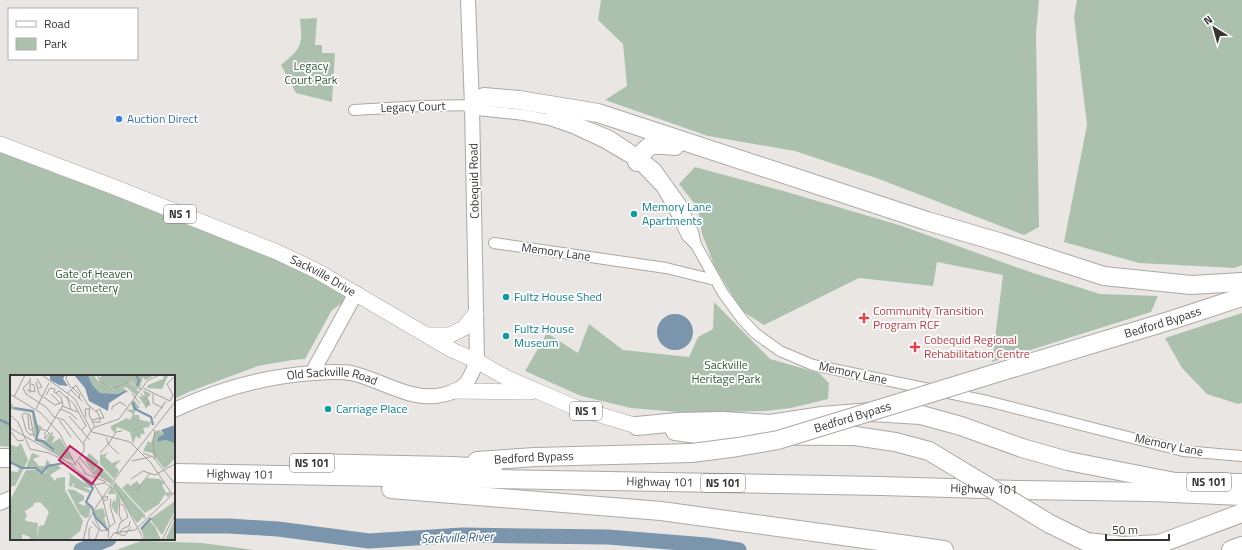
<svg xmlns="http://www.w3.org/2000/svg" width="1242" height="550" viewBox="0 0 1242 550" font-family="'Titillium Web',sans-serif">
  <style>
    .green { fill: #acc1ad }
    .water { fill: #7b95ad }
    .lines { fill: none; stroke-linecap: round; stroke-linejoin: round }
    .stream { stroke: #7b95ad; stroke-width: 2.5 }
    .river { stroke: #7b95ad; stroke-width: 15 }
    .street-casing { stroke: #aca8a5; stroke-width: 12 }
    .secondary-casing { stroke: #aca8a5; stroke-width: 16 }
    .primary-casing { stroke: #aca8a5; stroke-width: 16 }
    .highway-casing { stroke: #aca8a5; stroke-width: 20 }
    .street { stroke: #fff; stroke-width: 10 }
    .secondary { stroke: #fff; stroke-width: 14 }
    .primary { stroke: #fff; stroke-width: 15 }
    .highway { stroke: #fff; stroke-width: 18 }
    .highway-bridge-casing { stroke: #aca8a5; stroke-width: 20; stroke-linecap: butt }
    .highway-bridge { stroke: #fff; stroke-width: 18 }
    .shop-dot { fill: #3f7fe0; stroke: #fff; stroke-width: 1.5 }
    .culture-dot { fill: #0f9aa8; stroke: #fff; stroke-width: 1.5 }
    .health-dot { fill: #e0444e; stroke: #fff; stroke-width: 1.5 }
    .labels { text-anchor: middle; stroke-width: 3.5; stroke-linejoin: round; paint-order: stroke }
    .shield { fill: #fff; stroke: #727271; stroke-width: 1 }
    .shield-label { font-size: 11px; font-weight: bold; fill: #363534 }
    .park-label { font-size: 12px; fill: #2f5934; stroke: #fff }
    .street-label { font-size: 12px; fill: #363534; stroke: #fff }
    .shop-label { font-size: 12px; fill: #366cbe; stroke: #fff; text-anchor: start }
    .culture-label { font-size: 12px; fill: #0d838f; stroke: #fff; text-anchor: start }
    .health-label { font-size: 12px; fill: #be3a42; stroke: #fff; text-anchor: start }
    .water-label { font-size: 13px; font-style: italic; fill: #305c80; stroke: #fff }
    .inset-river { fill: none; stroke: #7b95ad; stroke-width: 2 }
    .inset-road { fill: none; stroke: #a29f9d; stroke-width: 1 }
    .view { fill: #c2185b; fill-opacity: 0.15; stroke: #c2185b; stroke-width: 2 }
    .inset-edge { fill: none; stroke: #363534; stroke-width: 2 }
  </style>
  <rect width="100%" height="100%" fill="#eae6e3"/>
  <path class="green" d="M601 0H1039L1036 34 1039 227 1024 235 879 179 795 151 708 136 605 100 627 86 623 44 598 20Z
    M1077 0H1242V265L1235 268 1139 263 1064 242 1087 125 1074 17Z
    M317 18 315 45H322V53H335L332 102 296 93 281 65C301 48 303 46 300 19Z
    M0 144 357 293 332 310 305 359 292 360 258 366 191 391 174 399V376H11V447L0 446Z
    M695 167 780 190 899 225 1033 273 1100 294 1158 296 1151 312 992 362 1003 275 937 262 933 286 859 278 764 325 742 311 729 290 715 267 702 234 698 208 679 184Z
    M714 302 770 359 819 373 829 383 828 399 791 408 766 411 689 413 631 408 581 396 525 371 547 333 578 353 589 324 623 350 689 357 698 337 713 329Z
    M1242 313V403L1238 404 1207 394 1182 368 1165 338Z
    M141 541 202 543 254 550H116Z"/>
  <path class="water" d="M657 332a18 18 0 1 1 36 0a18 18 0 1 1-36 0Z"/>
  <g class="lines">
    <path class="stream" d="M0 420 11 425"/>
    <path class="river" d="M174 526H229L278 529 369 541 462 535 608 537 706 545 739 550
      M81 550 109 539"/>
    <defs>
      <path id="street" d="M472 106 477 110 524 115 550 120 573 128 603 142 637 162 662 188 674 209 687 236 696 245
        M354 110 423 106 475 105
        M551 112 610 136 640 156 656 169 681 204 693 232 696 245 723 293 742 319 755 333 780 351 813 365 987 401 1183 451 1242 456
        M494 243 666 268 715 280"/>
      <g id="secondary">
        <path d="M312 373 356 293"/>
        <path id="s1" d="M174 410C217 390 267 376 314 373 327 372 339 371 351 373 379 379 406 399 436 396 445 395 460 391 466 383 471 377 474 368 477 361L472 106 468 0"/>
        <path d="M0 503 11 498"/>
      </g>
      <g id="primary">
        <path id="s2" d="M0 144 114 187 277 252 317 271 452 350 477 361 505 377 574 407 637 426"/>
        <path d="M427 335H450L464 328 476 313"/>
        <path d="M454 391 531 392"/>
      </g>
      <g id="highway">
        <path d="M472 106 484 97 519 100 598 113 927 221 1002 243 1104 276 1191 285 1242 282"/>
        <path d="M637 162C649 141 652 144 675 146"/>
        <path id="s3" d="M1003 371 1172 320 1242 297"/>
        <path d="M637 426 678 422 722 421 770 424 822 416 871 412 921 415 961 426 1022 448 1068 461 1175 482"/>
        <path d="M675 431 704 435 855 436 895 442"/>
        <path d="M0 458H11"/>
        <path id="s4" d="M477 461 535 457 692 453"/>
        <path d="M305 463 451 466 493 468"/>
        <path id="s5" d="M174 473 881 486 1020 490 1151 492 1242 496"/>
        <path d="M1179 482 1242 483"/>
        <path d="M391 489 661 511 944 550"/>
        <path d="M1087 542 1123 546 1159 544 1242 513"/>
        <path d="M1231 550 1242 546"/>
      </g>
    </defs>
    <use href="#street" class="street-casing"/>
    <use href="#secondary" class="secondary-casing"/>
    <use href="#primary" class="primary-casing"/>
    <use href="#highway" class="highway-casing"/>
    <use href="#street" class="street"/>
    <use href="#secondary" class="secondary"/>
    <use href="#primary" class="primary"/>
    <use href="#highway" class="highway"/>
    <defs>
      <g id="highway-bridge">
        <path d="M895 442 929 451 1050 524 1087 542"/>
        <path id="s6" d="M692 453 738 447 778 440 1003 371"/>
      </g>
    </defs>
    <use href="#highway-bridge" class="highway-bridge-casing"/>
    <use href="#highway-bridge" class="highway-bridge"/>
  </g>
  <circle class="shop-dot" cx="119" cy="119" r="4"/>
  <g class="culture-dot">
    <circle cx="634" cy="214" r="4"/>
    <circle cx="506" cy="297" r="4"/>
    <circle cx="506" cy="336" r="4"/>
    <circle cx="328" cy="409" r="4"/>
  </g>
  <g class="health-dot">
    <path d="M862 312h4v4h4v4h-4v4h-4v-4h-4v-4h4z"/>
    <path d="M913 341h4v4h4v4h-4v4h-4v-4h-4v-4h4z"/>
  </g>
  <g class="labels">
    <g class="shield">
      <rect x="164" y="205" width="32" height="18" rx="3"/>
      <rect x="570" y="402" width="32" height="18" rx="3"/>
      <rect x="290" y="454" width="44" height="18" rx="3"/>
      <rect x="1187" y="473" width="44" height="18" rx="3"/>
      <rect x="701" y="474" width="44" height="18" rx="3"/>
    </g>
    <g class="shield-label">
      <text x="180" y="218">NS 1</text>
      <text x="586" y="415">NS 1</text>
      <text x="312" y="467">NS 101</text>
      <text x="1209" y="486">NS 101</text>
      <text x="723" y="487">NS 101</text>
    </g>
    <g class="park-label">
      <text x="311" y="70">Legacy<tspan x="311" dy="14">Court Park</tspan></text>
      <text x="94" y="278">Gate of Heaven<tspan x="94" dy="14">Cemetery</tspan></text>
      <text x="726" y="369">Sackville<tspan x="726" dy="14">Heritage Park</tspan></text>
    </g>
    <g class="street-label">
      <text transform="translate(413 107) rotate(-2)" y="4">Legacy Court</text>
      <text transform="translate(474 181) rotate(-91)" y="4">Cobequid Road</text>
      <text transform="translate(556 252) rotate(8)" y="4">Memory Lane</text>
      <text dy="4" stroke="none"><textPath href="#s2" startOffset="349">Sackville Drive</textPath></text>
      <text dy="4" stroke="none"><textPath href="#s3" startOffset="167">Bedford Bypass</textPath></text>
      <text transform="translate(853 373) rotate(12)" y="4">Memory Lane</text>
      <text dy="4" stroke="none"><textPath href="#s1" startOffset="164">Old Sackville Road</textPath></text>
      <text dy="4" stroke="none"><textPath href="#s6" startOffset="165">Bedford Bypass</textPath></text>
      <text transform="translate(1169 445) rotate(12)" y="4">Memory Lane</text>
      <text dy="4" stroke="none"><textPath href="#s4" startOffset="57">Bedford Bypass</textPath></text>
      <text dy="4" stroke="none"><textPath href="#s5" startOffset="66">Highway 101</textPath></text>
      <text dy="4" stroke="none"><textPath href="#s5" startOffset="486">Highway 101</textPath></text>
      <text dy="4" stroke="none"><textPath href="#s5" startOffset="810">Highway 101</textPath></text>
    </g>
    <g class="shop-label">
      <text x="127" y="123">Auction Direct</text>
    </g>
    <g class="culture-label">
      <text x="642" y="211">Memory Lane<tspan x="642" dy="14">Apartments</tspan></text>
      <text x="514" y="301">Fultz House Shed</text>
      <text x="514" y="333">Fultz House<tspan x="514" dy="14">Museum</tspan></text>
      <text x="336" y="413">Carriage Place</text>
    </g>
    <g class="health-label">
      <text x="873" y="315">Community Transition<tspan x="873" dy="14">Program RCF</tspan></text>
      <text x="924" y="344">Cobequid Regional<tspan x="924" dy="14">Rehabilitation Centre</tspan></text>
    </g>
    <g class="water-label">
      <text transform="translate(457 537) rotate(-2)" y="5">Sackville River</text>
    </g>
  </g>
  <g transform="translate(10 375)">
    <rect width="165" height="165" fill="#eae6e3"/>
    <path d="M78 0H84L87 5 103 15 119 8 129 14H126L129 17 126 20 116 12 113 14 117 15 119 18 114 15 108 19 90 18 82 11ZM93 0H140L142 2 135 5 133 2 130 13 121 6 105 14 92 8 89 3ZM154 0 158 1 152 14 137 13 138 10 153 4ZM133 15 141 19 137 24 141 30 126 34 124 40H129L130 45 141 47 139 52 133 53 135 59H131L130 64 126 61 123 69 120 57 107 52 105 58 101 54V51L117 43 120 45 123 39 115 34 123 35 121 28 124 25 130 33 135 31 128 21 135 22ZM1 28 4 32 24 36 27 49 32 52 27 63 36 66 41 57 43 58 42 61H45L42 68 50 63 63 85 53 83 25 65 22 38 0 34ZM149 55 154 59 147 65 148 67 156 65 165 67V83L157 92 154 93 142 78 133 76 138 66 141 68 145 57ZM11 68 18 85 5 111H2L0 115V96L8 97 9 94 5 88 0 87V69L7 72ZM98 77 95 82 102 88 111 85 105 91 109 96 104 104 90 89V79L93 80ZM22 78 30 81 23 84 29 91H35L37 84 40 89 46 90 38 91 34 97 28 95 29 98H35L39 91 47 90 51 93 40 100 45 106 47 103 55 102V115L73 146 70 156 59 165H20V162L12 159V164L18 165H0V125L16 95H28L16 93ZM30 127 39 137 34 150 29 151 27 164 28 148 16 146 15 144 17 141 15 136 23 131 24 128ZM79 78 89 87 83 97 75 85ZM89 90 103 105 101 109 83 98ZM58 97 82 113 73 112 80 115 79 118 63 112 64 109 67 110 63 108 62 112 59 111 60 101ZM137 103 149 104 155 108 152 110 156 118 160 117 161 119 158 122 155 119 149 129 135 138 112 113 118 108 120 111 127 106 130 110ZM105 107 135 140V144L133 142 127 148 102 111ZM101 112 110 123 107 140 101 131 104 124 106 128V119H98ZM57 114 64 115 74 121V125L68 128 75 131 76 128 81 132 79 142 75 143 70 139ZM165 126V136L152 160 140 144ZM93 133 96 142H94L98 156 83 140 85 135ZM165 144V165H155ZM139 145 145 152 151 165H135L131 154Z" fill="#acc1ad" fill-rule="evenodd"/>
    <path d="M40 0H55L53 4 58 11 49 10 40 5ZM64 0H78L82 10 90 18 108 19 115 15 118 19 116 17 99 28 98 36 79 26 75 13ZM165 50V68L156 65 147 67 148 63 154 59 151 55 145 57Z" fill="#7b95ad"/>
    <path class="inset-river" d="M126 0 129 5 127 11M123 27 125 34 141 42 143 50M4 33 23 36 28 57 26 65 33 66 44 75M0 87 12 93H26L32 98 38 91 54 88M67 98 83 113 76 127 82 132 85 142 98 155M131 154 141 143"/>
    <path class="inset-road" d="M32 0 65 24 82 57 120 67 142 89M57 0 56 4 61 13M87 0 91 7 102 14 120 7 132 15M20 3V18M27 4 32 12 29 13M20 6 13 13 16 19 36 32 44 42 54 45 74 70M26 7 29 19 45 30 53 27M62 12 70 20 69 24M133 13 160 26 163 20 157 9 165 1M17 15 25 17 24 10 21 9M61 15 72 26M46 18 49 16 64 29 76 51 71 56M58 18 66 10 78 30 88 38 90 43H94L90 34 86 36M122 18 130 29M130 18 139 26 136 33M0 19 31 38 50 59 66 91M41 19 50 28M143 19V28L153 33M36 20 40 13 45 14 44 17M57 21 61 35M4 22 15 0M52 31 68 37M80 31 79 40 85 52M26 34 39 8M50 34 60 38 67 44M102 35V32L110 27 116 31M18 39 19 54 23 55M0 40 8 47 20 74 39 78 64 90M12 40 14 38 20 40 24 62M12 40 16 55 20 60 23 59M59 41 73 57M76 42 75 34H79M144 43 156 26M49 45 61 62M82 45 90 43V47H83M0 53 48 80 84 109 94 126 98 124 97 121 93 123M31 54 37 56 53 30 51 22 44 17M0 56 8 66 14 65M72 56 80 65M35 57V64L39 58 37 56M96 63 99 70 109 79M99 68 106 57 112 56M90 78 100 67M133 78 143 82 165 109M70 83 86 102M145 84 143 70 145 55M122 86 140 82M68 87 76 99M141 88 162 119M65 89 74 76V67L83 53 109 44 137 6 149 0M74 98 96 107M121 104 133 96 145 100 165 89M82 110 95 108 109 118 134 165M126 116 140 98M93 125 99 150 98 163M110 125 109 140 112 146M85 144 91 156 99 155M82 146 89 155 85 165M99 152 105 148 100 131 101 124M106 158 114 161 121 152M107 158 110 148 118 142 114 131 111 129M110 158 112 154 119 151 120 146M73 165 78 146 86 132 112 94 165 27M79 165V154L82 152M99 165 104 158 125 155 165 117M152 165 165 140"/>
    <path class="view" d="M60 71 92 95 82 109 49 85Z"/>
    <rect width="165" height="165" class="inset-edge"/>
  </g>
  <rect x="8" y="8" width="130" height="52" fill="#ffffff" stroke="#afaeae"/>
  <rect x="16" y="21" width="20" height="6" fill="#ffffff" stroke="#afaeae"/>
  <text x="44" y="28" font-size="12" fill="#363534">Road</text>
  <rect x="16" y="38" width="20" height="12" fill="#acc1ad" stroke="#afaeae"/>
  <text x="44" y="48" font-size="12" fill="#363534">Park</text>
  <g transform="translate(1214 28) rotate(323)" stroke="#ffffff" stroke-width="3" paint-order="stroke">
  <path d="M0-3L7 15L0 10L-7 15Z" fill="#363534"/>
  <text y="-6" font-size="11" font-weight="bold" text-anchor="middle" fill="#363534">N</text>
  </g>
  <path d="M1106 534v6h63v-6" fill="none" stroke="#363534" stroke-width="2"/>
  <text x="1112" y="534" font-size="12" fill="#363534" stroke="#ffffff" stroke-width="3" paint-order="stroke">50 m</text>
</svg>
